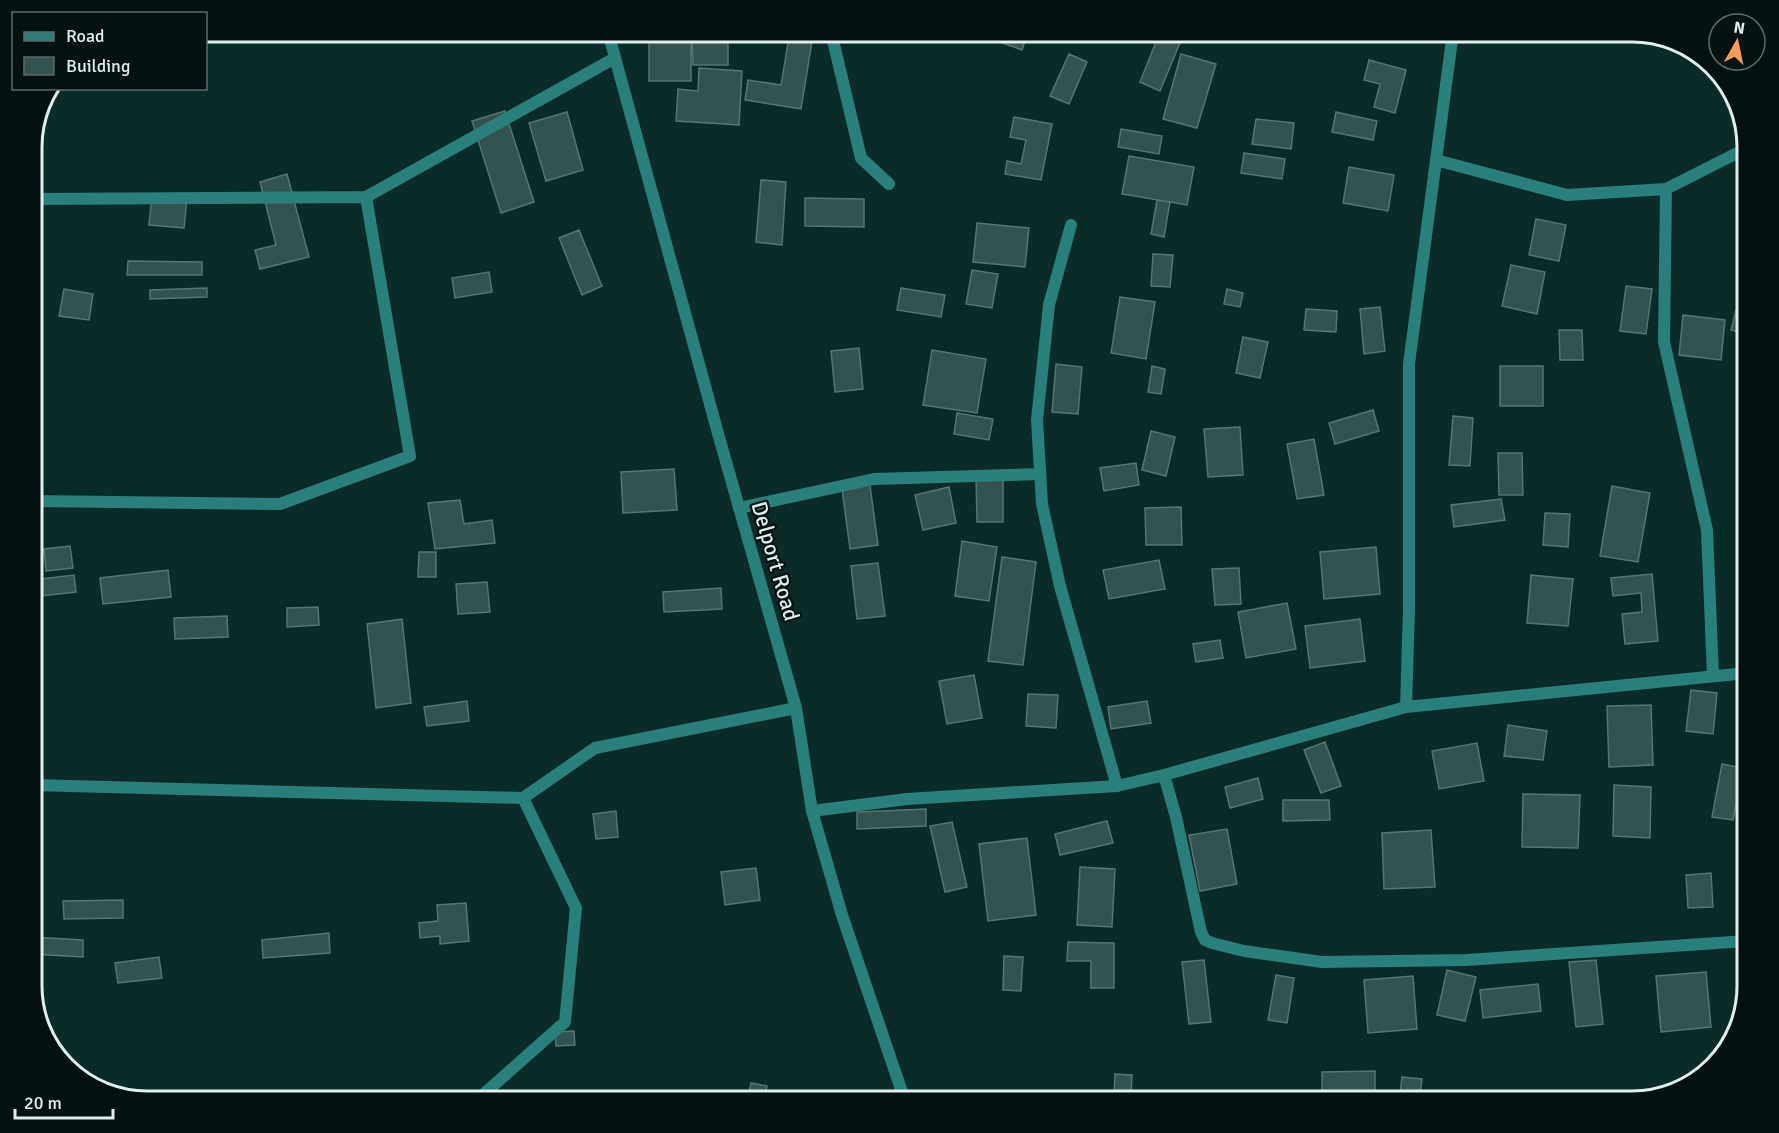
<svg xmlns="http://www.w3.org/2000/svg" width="1779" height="1133" viewBox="0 0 1779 1133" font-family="Signika,sans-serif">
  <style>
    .building { fill: #345350; stroke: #557571; stroke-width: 1.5 }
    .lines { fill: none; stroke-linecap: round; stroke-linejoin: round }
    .service { stroke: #297f79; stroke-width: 12 }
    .minor { stroke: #297f79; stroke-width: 12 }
    .tertiary { stroke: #297f79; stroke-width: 12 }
    .labels { text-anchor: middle; stroke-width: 4.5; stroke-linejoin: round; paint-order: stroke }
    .street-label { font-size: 22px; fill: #deefed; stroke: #051110 }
    .rim { fill: none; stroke: #deefed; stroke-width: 3 }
  </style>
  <rect width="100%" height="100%" fill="#0b2b28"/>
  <path class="building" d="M649 32H691V81H649Z
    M692 32H728V65H693Z
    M1004 32H1028L1022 50 1000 42Z
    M1160 32 1182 38 1160 91 1140 82Z
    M789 37 812 41 801 109 745 100 748 80 781 85Z
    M1069 54 1087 62 1069 104 1050 96Z
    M1181 54 1216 64 1197 128 1163 119Z
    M1369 60 1406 70 1395 113 1374 107 1380 84 1364 80Z
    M699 68 742 71 739 125 676 121 678 89 698 91Z
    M505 111 534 202 501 213 472 121Z
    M567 112 583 170 546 181 529 123Z
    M1336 112 1377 121 1373 140 1332 132Z
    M1014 117 1052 124 1041 180 1005 174 1007 161 1021 164 1026 140 1010 137Z
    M1256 119 1294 123 1291 149 1252 144Z
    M1121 129 1162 136 1159 154 1118 147Z
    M1244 153 1285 159 1282 179 1241 173Z
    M1129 156 1194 167 1187 205 1122 194Z
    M1349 167 1394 175 1388 211 1343 203Z
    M287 174 309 257 260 269 255 250 276 245 260 182Z
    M761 180 786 182 782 245 756 242Z
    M152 195 187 199 184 228 149 225Z
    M805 198 864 199V227L805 226Z
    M1157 200 1170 202 1164 237 1151 234Z
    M1536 219 1566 225 1559 261 1529 255Z
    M977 223 1029 228 1025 267 973 262Z
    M579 230 602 286 582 295 559 238Z
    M1153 254 1173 255 1170 287 1151 286Z
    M128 261 202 262V275H127Z
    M1511 265 1545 272 1537 314 1502 306Z
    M972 270 998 274 992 308 966 304Z
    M489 272 492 292 455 298 452 278Z
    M1626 286 1652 289 1646 334 1620 331Z
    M207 288V297L150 299V290Z
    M901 288 945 295 941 317 897 310Z
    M64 289 93 294 89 320 59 316Z
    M1227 289 1243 293 1240 307 1224 304Z
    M1120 297 1155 302 1146 359 1111 353Z
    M1380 307 1385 351 1364 354 1360 309Z
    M1306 309 1337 311 1336 332 1304 330Z
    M1736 310 1747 313V334L1731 330Z
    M1683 315 1725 320 1721 360 1679 355Z
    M1559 330H1582L1583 360H1560Z
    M1243 337 1268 342 1260 378 1236 373Z
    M859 348 863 389 835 392 831 351Z
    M932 350 986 359 977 413 923 405Z
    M1747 363V412L1738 410Z
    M1056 364 1082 367 1078 414 1052 412Z
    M1152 366 1165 369 1161 394 1148 392Z
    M1500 366H1543V406H1500Z
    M1373 410 1379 431 1335 444 1329 423Z
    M957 413 993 419 989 440 954 434Z
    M1453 416 1473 418 1470 466 1449 465Z
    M1240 427 1243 475 1208 477 1204 429Z
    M1151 431 1175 437 1166 476 1142 470Z
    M1314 439 1324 495 1297 499 1287 444Z
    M1498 453H1522L1523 495H1499Z
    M1136 463 1139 485 1104 491 1100 468Z
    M674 469 677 510 623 513 621 472Z
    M1003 474V522H977L976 475Z
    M869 478 878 545 850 549 841 481Z
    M1612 486 1650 493 1638 562 1600 556Z
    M949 487 956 523 923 530 915 495Z
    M1501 499 1505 520 1454 527 1451 505Z
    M460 500 464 524 492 520 495 543 435 549 428 503Z
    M1181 507 1182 545H1146L1145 508Z
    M1545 513 1570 514 1568 547 1543 545Z
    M962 541 997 547 989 601 955 596Z
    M70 546 73 568 46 571 44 549Z
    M1376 547 1380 594 1324 599 1320 552Z
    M419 552H436V577H418Z
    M1002 557 1036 562 1023 665 988 661Z
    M1159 560 1165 589 1109 599 1103 570Z
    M878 563 885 616 857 619 851 566Z
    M1239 568 1241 604 1215 605 1212 569Z
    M168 570 171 597 103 604 100 578Z
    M1652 574 1658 641 1625 644 1622 614 1642 612 1641 593 1613 596 1611 578Z
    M74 575 76 592 32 597V580Z
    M1531 575 1573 579 1568 626 1527 623Z
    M487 582 490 612 458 614 456 584Z
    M721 588 722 609 664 612 663 592Z
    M1287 603 1296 649 1246 658 1238 612Z
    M318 607 319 625 287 627V608Z
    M227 616 228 637 175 639 174 618Z
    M402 619 411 703 376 708 367 624Z
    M1360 619 1365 661 1310 668 1305 626Z
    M1220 640 1223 658 1196 662 1193 644Z
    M974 675 982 718 947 724 939 681Z
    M1691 690 1717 693 1713 734 1686 731Z
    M1028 694 1058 695 1056 728 1026 726Z
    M467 701 469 721 427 726 424 707Z
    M1147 701 1151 723 1111 729 1108 707Z
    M1651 705 1653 765 1609 767 1607 706Z
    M1508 725 1547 731 1543 760 1504 756Z
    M1325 742 1341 786 1321 793 1304 750Z
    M1477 743 1484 781 1439 789 1432 751Z
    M1722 764 1743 768 1733 820 1712 817Z
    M1258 778 1263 799 1230 808 1225 787Z
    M1614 785 1651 787 1650 838 1613 836Z
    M1523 794 1580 795 1578 848 1522 847Z
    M1283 800H1329L1330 820 1283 821Z
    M926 809V826L857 829V812Z
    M616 811 618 837 596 839 593 814Z
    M1107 821 1113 843 1060 855 1055 834Z
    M952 822 967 887 945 892 930 826Z
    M1227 829 1237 884 1200 891 1189 835Z
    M1431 830 1435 887 1384 889 1382 833Z
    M1027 838 1036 915 988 921 979 844Z
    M1080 867 1115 869 1112 927 1077 925Z
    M756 868 760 900 725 905 721 872Z
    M1711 873 1713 907 1688 908 1686 875Z
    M123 900V918L64 919 63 901Z
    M466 903 469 941 440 944V936L420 938 419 923 438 921 437 905Z
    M329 933 330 953 263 958 262 940Z
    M32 937 83 940V957L32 954Z
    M1068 942 1114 943V988H1091V961H1067Z
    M1004 956 1023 957 1021 991 1003 990Z
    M159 957 162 978 118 983 115 963Z
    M1204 960 1211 1022 1189 1024 1182 962Z
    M1596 960 1603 1024 1576 1027 1569 962Z
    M1447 970 1476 977 1465 1021 1437 1015Z
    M1706 972 1711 1027 1661 1032 1656 976Z
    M1276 975 1294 978 1287 1023 1268 1020Z
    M1413 976 1417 1029 1368 1033 1364 980Z
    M1538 984 1541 1011 1483 1018 1480 990Z
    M574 1031 575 1045 556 1046 555 1032Z
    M1375 1071V1101H1322V1072Z
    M1115 1074 1132 1075 1131 1097 1114 1096Z
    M1402 1077 1422 1079 1419 1101H1399Z
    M751 1083 767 1086 764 1101H747Z"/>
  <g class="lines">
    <path class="service" d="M831 32 861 158 889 184
      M1436 160 1567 195 1666 189 1747 148
      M1666 189 1664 342 1707 530 1713 676
      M1071 225 1049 305 1037 420 1042 504 1060 586 1117 786
      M739 508 874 479 1040 474"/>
    <path class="minor" d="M32 199 366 197 615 58
      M32 501 280 504 410 456 366 197
      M1406 707 1409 609V364L1453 32
      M1164 775 1176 817 1201 932 1205 940 1212 943 1244 951 1322 962 1466 960 1747 941
      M32 785 523 798 595 748 796 708
      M812 811 907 799 1117 786 1164 775 1406 707 1747 673
      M476 1101 565 1022 576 908 523 798"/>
    <path class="tertiary" d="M608 32 719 437 796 708 812 811 842 915 905 1101"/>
  </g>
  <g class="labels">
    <g class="street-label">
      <text transform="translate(776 561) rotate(74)" y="8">Delport Road</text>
    </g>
  </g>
  <path d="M0 0H1779V1133H0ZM147 42H1632A105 105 0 0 1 1737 147V986A105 105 0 0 1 1632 1091H147A105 105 0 0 1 42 986V147A105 105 0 0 1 147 42Z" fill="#051110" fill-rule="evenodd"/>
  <path class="rim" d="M147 42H1632A105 105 0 0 1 1737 147V986A105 105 0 0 1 1632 1091H147A105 105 0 0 1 42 986V147A105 105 0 0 1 147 42Z"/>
  <rect x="12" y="12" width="195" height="78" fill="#051110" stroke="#5c6a68" stroke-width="1.5"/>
  <rect x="24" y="32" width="30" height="9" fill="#297f79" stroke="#5c6a68" stroke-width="1.5"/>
  <text x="66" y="42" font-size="18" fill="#deefed">Road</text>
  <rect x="24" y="57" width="30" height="18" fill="#345350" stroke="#5c6a68" stroke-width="1.5"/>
  <text x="66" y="72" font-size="18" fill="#deefed">Building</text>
  <g transform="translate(1737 42) rotate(9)"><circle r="28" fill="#051110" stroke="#5c6a68" stroke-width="1.5"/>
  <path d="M0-4.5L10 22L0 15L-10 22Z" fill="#fe9c57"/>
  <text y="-9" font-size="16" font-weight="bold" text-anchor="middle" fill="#deefed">N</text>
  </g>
  <path d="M15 1109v9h98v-9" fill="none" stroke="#deefed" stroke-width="3"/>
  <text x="24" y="1109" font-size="18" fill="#deefed" stroke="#051110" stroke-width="4.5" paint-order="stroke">20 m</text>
</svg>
